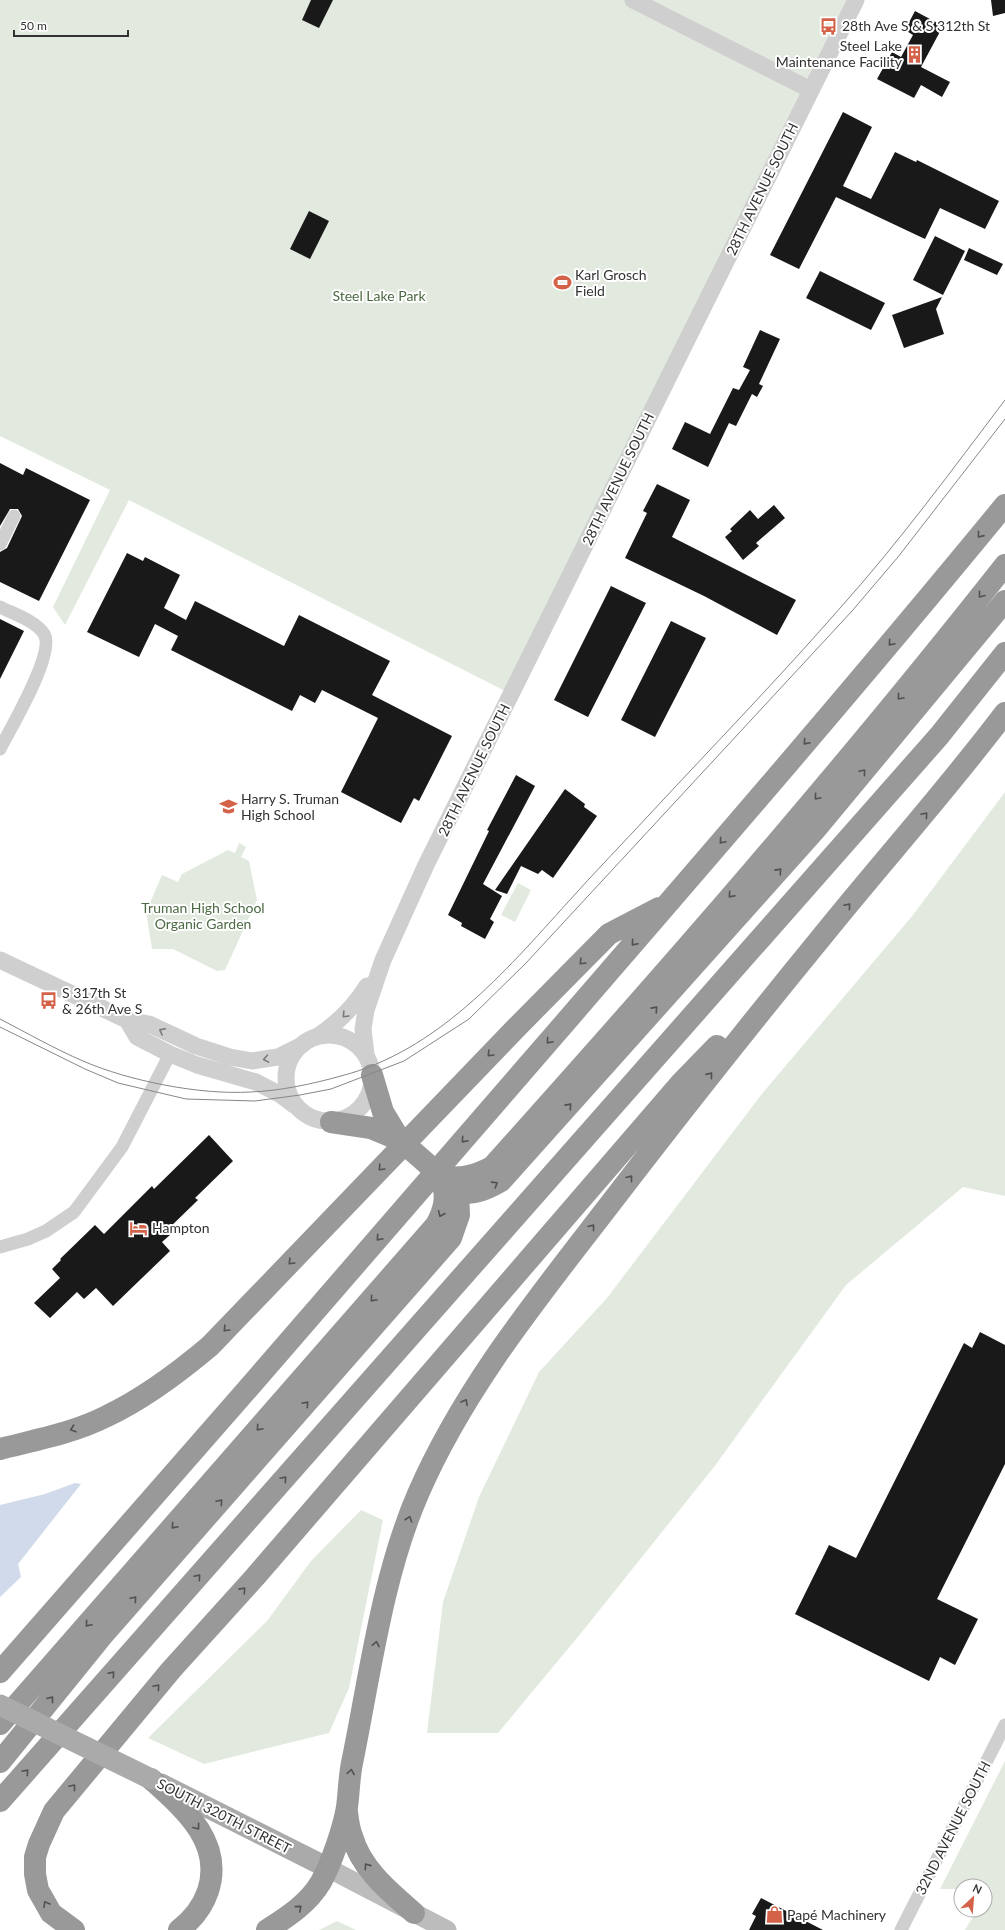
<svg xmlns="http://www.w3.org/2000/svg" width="1005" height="1930" viewBox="0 0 1005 1930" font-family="Lato,sans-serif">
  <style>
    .green { fill: #e2eadf }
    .water { fill: #d1daea }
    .building { fill: #191919 }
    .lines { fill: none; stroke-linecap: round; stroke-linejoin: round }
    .minor { stroke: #cfcfcf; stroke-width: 13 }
    .tertiary { stroke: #cfcfcf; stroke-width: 17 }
    .secondary { stroke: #bcbcbc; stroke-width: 19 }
    .primary { stroke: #aaa; stroke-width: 21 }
    .motorway { stroke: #999; stroke-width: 22 }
    .tram { stroke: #878787; stroke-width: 1 }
    .primary-bridge { stroke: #aaa; stroke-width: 21 }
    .motorway-bridge { stroke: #999; stroke-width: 22 }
    .oneway { stroke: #515151 }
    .oneway2 { stroke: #797979 }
    .labels { text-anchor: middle; stroke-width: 4; stroke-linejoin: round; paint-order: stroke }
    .poi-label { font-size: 14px; fill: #323232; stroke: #fff; text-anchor: start }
    .street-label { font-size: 14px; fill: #323232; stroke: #fff }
    .park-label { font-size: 14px; fill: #4c6a43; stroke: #fff }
  </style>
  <rect width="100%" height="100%" fill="#fff"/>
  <path class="green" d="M0 0H856L511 694 129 500 65 625 53 607 110 490 0 436Z
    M1005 792V1196L963 1187 846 1285 714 1467 586 1627 498 1733H427L443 1602 479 1497 539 1372 607 1298 761 1095 913 915Z
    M239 843 246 847 241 857 249 861 257 900 225 970 217 971 173 949H152L146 912 162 875 178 882 182 874 228 850 235 853Z
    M518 883 531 890 515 922 501 915Z
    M361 1510 383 1520 349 1688 329 1733 204 1764 148 1738 267 1621 311 1561Z
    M1005 1761V1930H965L977 1910H985V1898L991 1888H985V1886H961V1889H940Z
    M337 1921 356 1930H319Z"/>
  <path class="water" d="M75 1483 81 1484 18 1564 21 1577 0 1597V1505L45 1494Z"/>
  <path class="building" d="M311 0H333L319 28 302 20Z
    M991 0H1005V13L993 16Z
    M915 11 943 26 921 67 950 82 942 97 921 85 914 98 877 79 892 52 901 57 913 35 905 30Z
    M843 112 872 127 843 186 871 199 895 152 916 162 917 160 999 201 985 229 940 208 925 239 836 197 799 269 770 255Z
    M309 211 329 221 310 259 290 249Z
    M935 236 965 251 943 295 913 280Z
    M969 248 1003 264 997 275 964 260Z
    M820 271 885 303 871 330 806 298Z
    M942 297 936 309 944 334 904 348 892 315Z
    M760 330 780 339 759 384 763 386 757 397 752 394 736 426 729 423 708 467 672 449 685 422 710 434 733 388 739 390 750 370 743 367Z
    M0 463 23 475 26 468 90 500 39 601 0 582V552L7 548 22 516 18 509H10L0 526Z
    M657 484 690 500 672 537 796 600 777 635 704 596 625 558 647 513 643 511Z
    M774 505 785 518 756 543 759 546 743 560 725 537 732 531 730 529 750 510 758 519Z
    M127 553 143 561 145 557 180 575 164 608 186 620 195 601 284 646 299 615 390 661 372 695 452 736 419 801 414 798 401 823 341 792 378 718 322 690 315 703 300 695 292 711 171 650 178 636 155 624 139 657 87 632Z
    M611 586 646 603 588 717 554 700Z
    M0 619 24 631 0 679Z
    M671 621 706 638 655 737 621 720Z
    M516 775 535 786 483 884 502 896 490 919 494 922 485 939 461 926 462 923 448 915 489 831 487 830Z
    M565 789 585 804 584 807 597 816 553 878 542 870 538 874 521 866 507 894 495 890Z
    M209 1135 233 1161 195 1198 198 1200 166 1231 170 1235 162 1242 170 1251 113 1306 96 1288 84 1299 77 1292 50 1318 34 1303 60 1278 52 1269 61 1260 60 1259 95 1225 104 1234 152 1186 154 1189Z
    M980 1332 1005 1345V1464L937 1599 978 1619 955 1665 940 1657 929 1681 795 1614 829 1545 856 1558 964 1343 972 1348Z
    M761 1898 823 1930H749L756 1916 752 1914Z"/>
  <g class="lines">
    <path class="minor" d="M0 544 14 516
      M0 607C14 614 36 621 44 634 56 653 10 729 0 749
      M0 1247 28 1239 46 1231 74 1212 122 1147 170 1054
      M901 1930 1005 1725"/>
    <path class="tertiary" d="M633 0 811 90
      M0 960 127 1020 149 1024 196 1046 230 1057 252 1061 278 1057 302 1045
      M127 1020 137 1037 170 1054 197 1065 256 1082 281 1095 294 1105
      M286 1078a43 43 0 1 1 86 0a43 43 0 1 1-86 0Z
      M318 1036C339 1022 354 1007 367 986
      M366 1055 363 1029 366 1010 383 960 426 865 856 0"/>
    <path class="secondary" d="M328 1868 447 1930"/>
    <path class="primary" d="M161 1784 328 1868"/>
    <path class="motorway" d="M372 1075 383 1112 400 1140
      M331 1122 371 1128 400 1140
      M441 1176C460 1180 475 1176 492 1167 668 971 842 772 1005 565
      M445 1180C449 1183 454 1190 459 1192 473 1196 489 1188 501 1181L815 830 1005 601
      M0 1449C35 1440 74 1433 107 1416 145 1398 178 1373 210 1346L517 1027 609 934 659 908
      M0 1672C191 1455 380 1237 569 1018 716 848 863 678 1005 505
      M0 1724 436 1225C445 1209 447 1197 442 1179
      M0 1762 102 1636 451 1238 459 1215 458 1192
      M151 1779C183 1808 224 1842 208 1891 203 1906 192 1920 179 1930
      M0 1801 939 736 1005 653
      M347 1812C348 1820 349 1829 352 1836 361 1869 390 1892 414 1913
      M74 1930 51 1913 38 1890 35 1874V1857L39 1844 54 1811 171 1670 255 1577 681 1083 717 1046
      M267 1930C287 1917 308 1904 321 1882 331 1864 344 1827 347 1807 349 1792 349 1778 352 1763 370 1675 382 1577 418 1494 464 1388 537 1299 607 1208 676 1118 747 1028 820 939 881 863 946 791 1005 713"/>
    <path class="tram" d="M0 1019C27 1033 55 1049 83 1061 129 1081 200 1095 250 1092 280 1091 312 1084 341 1076 437 1051 504 973 568 902 594 873 622 844 649 815 713 746 779 678 841 607 900 541 952 470 1005 400
      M0 1027 85 1069 118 1083 186 1099 255 1101 300 1095 331 1089 404 1061 469 1019 526 963 852 611 898 557 1005 419"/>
    <path class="primary-bridge" d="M0 1705 151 1779"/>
    <path class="motorway-bridge" d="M400 1140 441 1176"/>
  </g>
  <defs><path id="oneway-chevron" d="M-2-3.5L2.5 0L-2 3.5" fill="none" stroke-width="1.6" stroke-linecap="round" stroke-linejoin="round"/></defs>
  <g class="oneway">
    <use href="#oneway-chevron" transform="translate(980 535) rotate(129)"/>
    <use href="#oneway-chevron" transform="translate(981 595) rotate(128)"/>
    <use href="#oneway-chevron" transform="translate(891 643) rotate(131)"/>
    <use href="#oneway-chevron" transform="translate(900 697) rotate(130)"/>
    <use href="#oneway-chevron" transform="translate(806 742) rotate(131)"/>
    <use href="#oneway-chevron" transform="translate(863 772) rotate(-50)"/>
    <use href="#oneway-chevron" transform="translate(817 797) rotate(130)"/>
    <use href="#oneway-chevron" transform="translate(925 815) rotate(-50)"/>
    <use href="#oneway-chevron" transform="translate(722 841) rotate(131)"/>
    <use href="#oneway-chevron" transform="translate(779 871) rotate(-48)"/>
    <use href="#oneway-chevron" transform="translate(731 895) rotate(131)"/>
    <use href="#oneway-chevron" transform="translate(848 906) rotate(-50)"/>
    <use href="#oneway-chevron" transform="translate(634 943) rotate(131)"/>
    <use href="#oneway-chevron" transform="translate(582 962) rotate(135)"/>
    <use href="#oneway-chevron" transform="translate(655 1009) rotate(-48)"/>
    <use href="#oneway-chevron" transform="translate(549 1041) rotate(131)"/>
    <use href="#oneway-chevron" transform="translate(490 1054) rotate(134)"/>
    <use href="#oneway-chevron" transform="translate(710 1075) rotate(-51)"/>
    <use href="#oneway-chevron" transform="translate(569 1106) rotate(-48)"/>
    <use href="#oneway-chevron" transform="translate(464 1140) rotate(131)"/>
    <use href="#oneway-chevron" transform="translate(381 1168) rotate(134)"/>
    <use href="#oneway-chevron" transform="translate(630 1178) rotate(-52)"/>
    <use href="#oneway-chevron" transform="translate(495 1184) rotate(-32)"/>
    <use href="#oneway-chevron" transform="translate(441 1214) rotate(113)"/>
    <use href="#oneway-chevron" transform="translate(592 1227) rotate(-52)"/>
    <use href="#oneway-chevron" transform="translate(379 1238) rotate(131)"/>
    <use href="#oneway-chevron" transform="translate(291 1262) rotate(134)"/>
    <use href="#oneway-chevron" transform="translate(373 1299) rotate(131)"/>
    <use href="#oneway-chevron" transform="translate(226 1329) rotate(134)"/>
    <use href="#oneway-chevron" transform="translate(465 1402) rotate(-61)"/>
    <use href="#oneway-chevron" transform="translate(306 1404) rotate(-49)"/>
    <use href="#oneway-chevron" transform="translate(259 1428) rotate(131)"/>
    <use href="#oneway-chevron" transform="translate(73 1429) rotate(162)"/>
    <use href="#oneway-chevron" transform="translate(284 1479) rotate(-49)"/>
    <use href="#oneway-chevron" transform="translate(220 1502) rotate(-49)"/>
    <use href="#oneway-chevron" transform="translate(409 1519) rotate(-71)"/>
    <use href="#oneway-chevron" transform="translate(174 1526) rotate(131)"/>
    <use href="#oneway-chevron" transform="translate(198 1577) rotate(-49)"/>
    <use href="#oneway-chevron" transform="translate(243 1590) rotate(-48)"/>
    <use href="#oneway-chevron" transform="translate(134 1599) rotate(-49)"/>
    <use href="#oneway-chevron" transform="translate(88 1624) rotate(131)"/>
    <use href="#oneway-chevron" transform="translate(376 1644) rotate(-79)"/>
    <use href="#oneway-chevron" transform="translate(112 1674) rotate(-49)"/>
    <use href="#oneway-chevron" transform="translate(157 1687) rotate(-50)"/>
    <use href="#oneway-chevron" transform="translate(51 1699) rotate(-51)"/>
    <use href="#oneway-chevron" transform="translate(26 1772) rotate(-49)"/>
    <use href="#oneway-chevron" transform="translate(351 1772) rotate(-81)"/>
    <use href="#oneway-chevron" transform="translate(73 1787) rotate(-50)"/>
    <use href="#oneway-chevron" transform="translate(197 1827) rotate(54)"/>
    <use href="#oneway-chevron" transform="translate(367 1866) rotate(-125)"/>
    <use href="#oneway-chevron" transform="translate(46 1904) rotate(-120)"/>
    <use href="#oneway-chevron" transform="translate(299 1908) rotate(-40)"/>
  </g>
  <g class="oneway2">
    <use href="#oneway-chevron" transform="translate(345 1015) rotate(134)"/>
    <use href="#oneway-chevron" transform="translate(162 1031) rotate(-153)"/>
    <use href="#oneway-chevron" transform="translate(266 1059) rotate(170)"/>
  </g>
  <defs>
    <symbol id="bus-bare" viewBox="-9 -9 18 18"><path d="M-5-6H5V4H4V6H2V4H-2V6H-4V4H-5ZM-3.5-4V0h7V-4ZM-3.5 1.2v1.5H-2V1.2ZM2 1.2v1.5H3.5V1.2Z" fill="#d46249" stroke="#fff" stroke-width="2.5" paint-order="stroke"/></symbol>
    <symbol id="building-bare" viewBox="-9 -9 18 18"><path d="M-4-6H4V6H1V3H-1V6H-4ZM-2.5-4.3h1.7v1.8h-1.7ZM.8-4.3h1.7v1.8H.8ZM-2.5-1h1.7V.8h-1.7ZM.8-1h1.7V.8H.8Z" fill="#d46249" stroke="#fff" stroke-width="2.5" paint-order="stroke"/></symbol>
    <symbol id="stadium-bare" viewBox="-9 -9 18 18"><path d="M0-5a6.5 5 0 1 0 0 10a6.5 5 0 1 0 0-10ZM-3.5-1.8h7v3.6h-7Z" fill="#d46249" stroke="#fff" stroke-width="2.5" paint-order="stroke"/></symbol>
    <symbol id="school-bare" viewBox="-9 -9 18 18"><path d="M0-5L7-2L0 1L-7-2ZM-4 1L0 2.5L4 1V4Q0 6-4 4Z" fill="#d46249" stroke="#fff" stroke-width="2.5" paint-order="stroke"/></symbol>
    <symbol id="hotel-bare" viewBox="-9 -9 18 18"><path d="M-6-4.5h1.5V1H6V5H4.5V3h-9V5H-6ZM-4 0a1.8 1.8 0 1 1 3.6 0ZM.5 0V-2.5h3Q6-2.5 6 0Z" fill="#d46249" stroke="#fff" stroke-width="2.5" paint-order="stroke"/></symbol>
    <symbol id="shop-bare" viewBox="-9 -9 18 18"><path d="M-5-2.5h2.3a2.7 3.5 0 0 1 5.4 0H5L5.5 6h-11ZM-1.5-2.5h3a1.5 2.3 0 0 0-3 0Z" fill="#d46249" stroke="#fff" stroke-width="2.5" paint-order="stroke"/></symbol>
  </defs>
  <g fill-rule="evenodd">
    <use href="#bus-bare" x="816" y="14" width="25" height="25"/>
    <use href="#building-bare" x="902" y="42" width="25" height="25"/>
    <use href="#stadium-bare" x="550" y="270" width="25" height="25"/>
    <use href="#school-bare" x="216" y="794" width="25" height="25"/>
    <use href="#bus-bare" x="36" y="988" width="25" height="25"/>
    <use href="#hotel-bare" x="126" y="1216" width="25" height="25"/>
    <use href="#shop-bare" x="762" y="1902" width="25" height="25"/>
  </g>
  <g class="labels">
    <g class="poi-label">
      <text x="842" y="31">28th Ave S &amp; S 312th St</text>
      <text x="902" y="51" text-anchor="end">Steel Lake<tspan x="902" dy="16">Maintenance Facility</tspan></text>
      <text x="575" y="280">Karl Grosch<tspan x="575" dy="16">Field</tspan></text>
      <text x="241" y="804">Harry S. Truman<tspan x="241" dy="16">High School</tspan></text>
      <text x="62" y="998">S 317th St<tspan x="62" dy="16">&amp; 26th Ave S</tspan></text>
      <text x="152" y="1233">Hampton</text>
      <text x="787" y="1920">Papé Machinery</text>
    </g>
    <g class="street-label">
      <text transform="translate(762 189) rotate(-64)" y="5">28TH AVENUE SOUTH</text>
      <text transform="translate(618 479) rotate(-64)" y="5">28TH AVENUE SOUTH</text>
      <text transform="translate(474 770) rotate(-64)" y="5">28TH AVENUE SOUTH</text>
      <text transform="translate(224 1816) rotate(27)" y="5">SOUTH 320TH STREET</text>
      <text transform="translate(953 1828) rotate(-63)" y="5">32ND AVENUE SOUTH</text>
    </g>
    <g class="park-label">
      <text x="379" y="301">Steel Lake Park</text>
      <text x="203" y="913">Truman High School<tspan x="203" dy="16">Organic Garden</tspan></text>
    </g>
  </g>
  <g transform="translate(973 1898) rotate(26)"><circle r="19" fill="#ffffff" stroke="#adadad"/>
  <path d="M0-3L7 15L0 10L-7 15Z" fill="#d46249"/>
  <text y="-6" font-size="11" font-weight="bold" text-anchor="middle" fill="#323232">N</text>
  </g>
  <path d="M14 30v6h114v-6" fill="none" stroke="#323232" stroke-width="2"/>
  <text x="20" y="30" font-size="12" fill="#323232" stroke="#ffffff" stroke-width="3" paint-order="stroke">50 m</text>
</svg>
